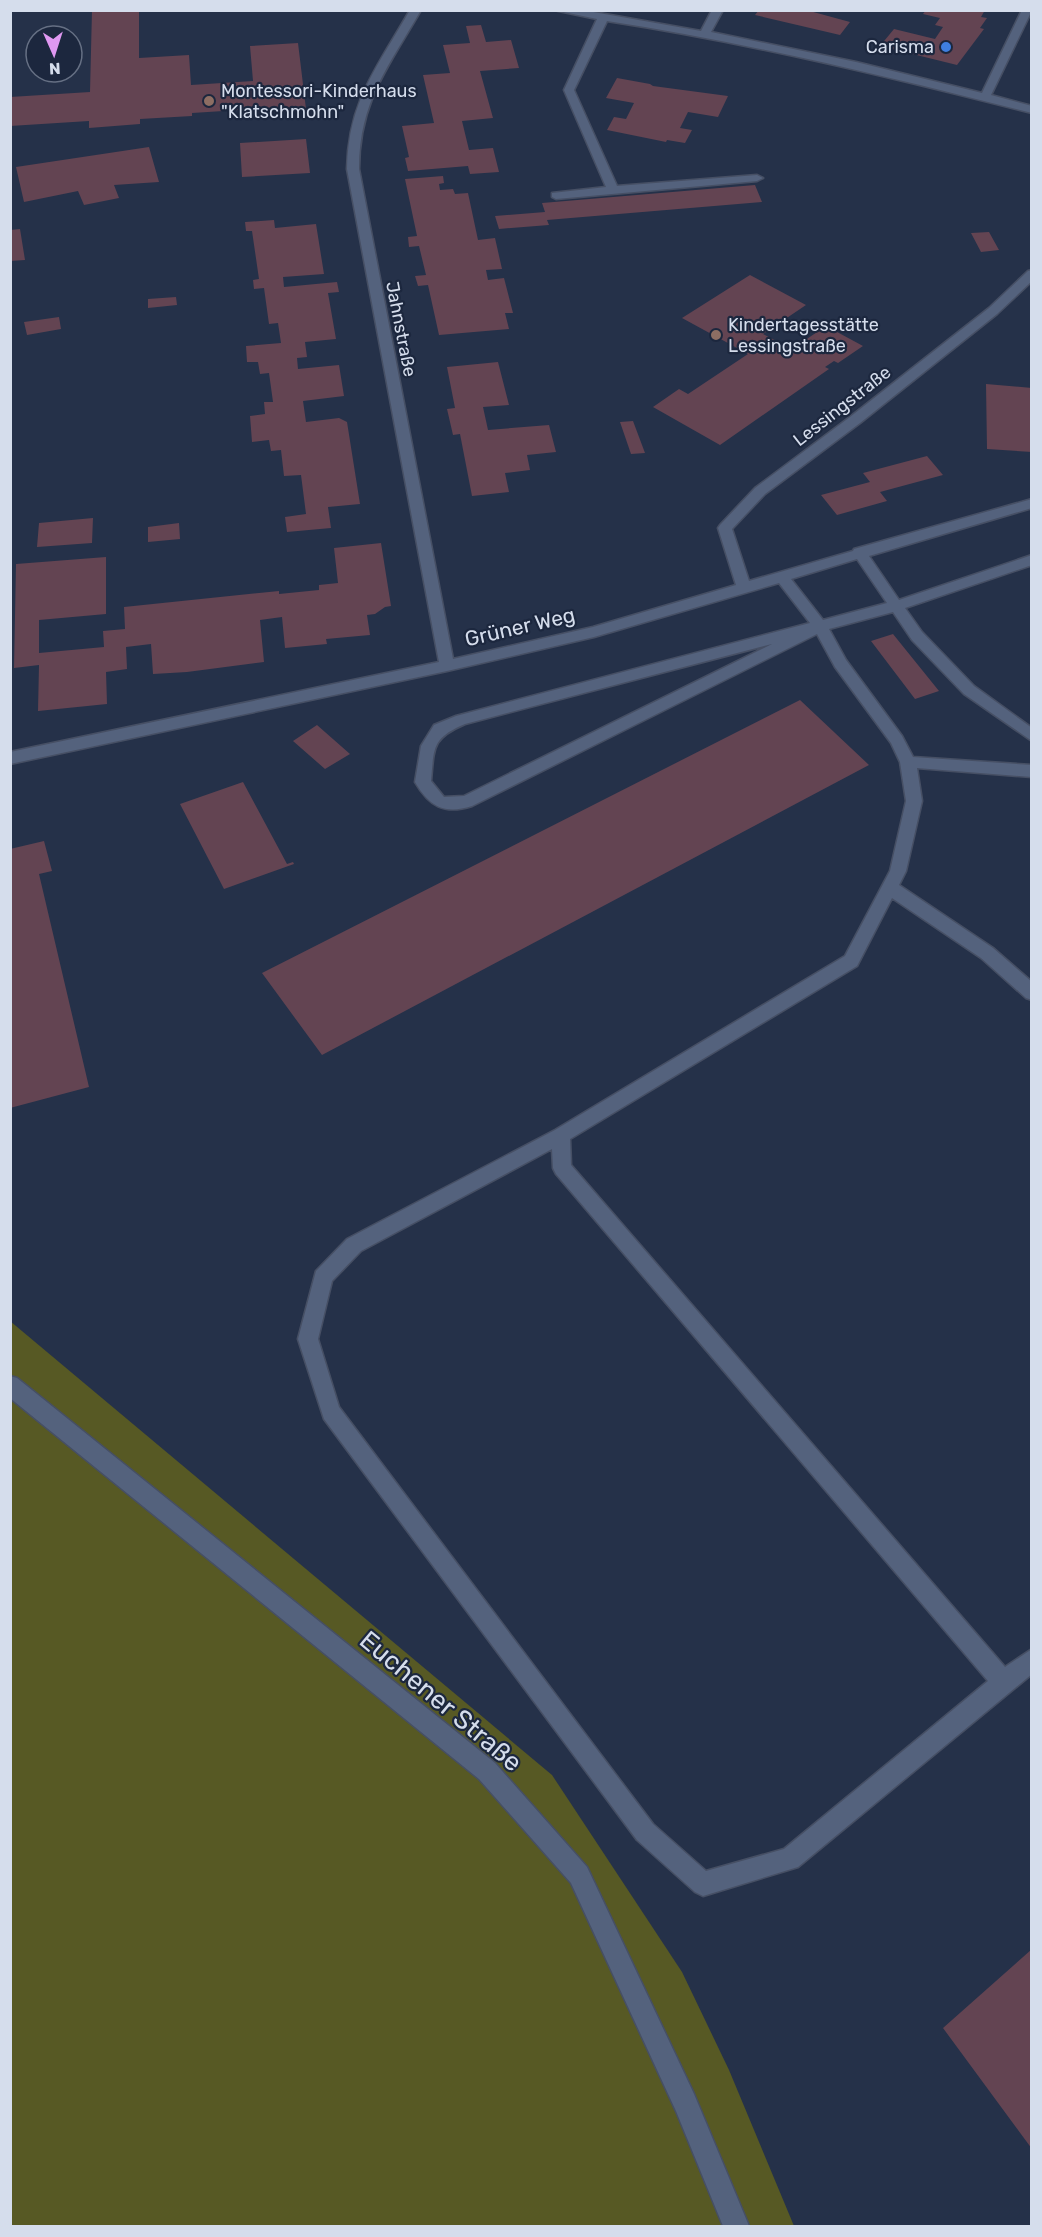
<svg xmlns="http://www.w3.org/2000/svg" width="1042" height="2237" viewBox="0 0 1042 2237" font-family="Rubik,sans-serif">
  <style>
    .green { fill: #575924 }
    .building { fill: #634452 }
    .lines { fill: none; stroke-linecap: round; stroke-linejoin: round }
    .minor-casing { stroke: #464f64; stroke-width: 3 }
    .minor { fill: #54627d; fill-rule: evenodd }
    .shop-dot { fill: #3f7fe0; stroke: #1c273e; stroke-width: 2 }
    .education-dot { fill: #8d6e63; stroke: #1c273e; stroke-width: 2 }
    .labels { text-anchor: middle; stroke-width: 4.5; stroke-linejoin: round; paint-order: stroke }
    .far-poi-label { font-size: 18px; fill: #d5ddec; stroke: #1c273e; text-anchor: start }
    .far-street-label { font-size: 18px; fill: #d5ddec; stroke: #1c273e }
    .street-label { font-size: 21px; fill: #d5ddec; stroke: #1c273e }
    .near-street-label { font-size: 26px; fill: #d5ddec; stroke: #1c273e }
  </style>
  <rect width="100%" height="100%" fill="#253149"/>
  <path class="green" d="M10 1321 552 1775 682 1972 729 2070 794 2226H11Z"/>
  <path class="building" d="M92 10H139V58L189 55 191 85 253 81 250 46 298 43 306 109 255 113V109L192 113V116L140 119V124L89 128V121L10 126V97L90 92Z
    M759 10H806L850 22 840 35 755 15Z
    M926 10H985L981 17 987 18 980 28 984 29 957 65 880 46 894 29 935 39 943 27 935 25 940 18 923 14Z
    M481 25 486 42 511 40 519 68 480 71 493 118 462 121 469 150 493 148 499 172 470 174 468 166 408 171 405 158 409 157 402 126 434 123 423 75 450 73 443 45 470 43 466 26Z
    M617 78 650 84 653 86 728 96 718 117 688 112 680 128 692 130 685 143 667 140 666 142 607 130 614 117 626 119 634 103 606 98Z
    M306 139 310 173 242 177 240 143Z
    M149 147 159 182 114 185 119 198 84 205 78 191 24 202 16 167Z
    M443 176 444 183 439 184 440 190 453 189 455 194 468 193 478 240 495 238 502 269 486 270 488 280 504 278 513 313H505L509 329 439 335 428 285 418 286 415 276 426 275 419 246 409 247 408 237 417 236 405 179Z
    M755 185 762 202 547 220 549 225 499 229 495 216 545 212 542 203Z
    M274 220 275 228 316 224 324 274 283 277 284 287 337 282 339 292 328 293 336 339 305 342 307 357 297 358 298 369 339 365 344 396 303 401 306 422 339 418 347 422 360 504 328 507 331 528 287 532 285 517 306 514 301 475 284 476 281 450 271 451 269 440 252 442 250 416 265 414 264 402H273L269 373 260 374 258 362H247L246 346 281 343 278 323 269 324 264 288 254 289 253 280 259 279 252 231H246L245 222Z
    M20 229 25 260 10 261V230Z
    M989 232 999 250 981 252 971 233Z
    M750 275 806 305 763 334 792 349 826 326 863 346 838 363 834 361 825 367 829 369 720 445 653 407 679 389 688 394 748 354 682 318Z
    M176 297 177 305 148 308V299Z
    M59 317 61 329 27 335 24 322Z
    M498 362 509 405 483 407 488 430 549 425 556 452 527 455 530 470 505 473 509 492 472 496 460 434 453 435 447 409 455 408 447 367Z
    M986 384 1032 388V452L987 449Z
    M633 421 645 453 631 454 620 422Z
    M927 456 943 475 880 492 887 501 837 515 821 495 870 482 863 473Z
    M93 518 92 543 37 547 39 523Z
    M179 523 180 539 148 542V527Z
    M381 543 391 606 385 607 375 614 367 615 370 635 326 639 327 644 285 648 282 617 260 620 264 662 187 672 153 674 151 644 126 647 127 669 106 672 107 704 38 711 39 665 14 668 16 564 106 557V614L39 620V653L104 647 103 631 125 629 124 607 279 591V594L319 590V585L338 583 334 548Z
    M893 634 939 691 915 699 871 641Z
    M800 700 869 765 322 1055 262 973Z
    M317 725 350 754 325 769 293 741Z
    M243 782 287 864 293 862 294 864 224 889 180 804Z
    M44 841 52 871 39 874 89 1087 10 1108V849Z
    M1032 1949V2149L943 2028Z"/>
  <g class="lines">
    <defs>
      <path id="minor" d="M410 10H421C389 66 359 101 359 169L453 659 593 627 736 585 718 528 720 525 755 488 850 417 989 308 1028 271 1032 270V281L997 314 860 423 765 494 732 529 749 581 853 551 854 549 1032 499V508L869 556 899 600 1032 555V565L905 608 922 632 974 686 1032 728V741L964 694 912 640 893 612 829 629 846 660 902 736 913 757 1032 765V777L917 768 922 801 906 871 899 885 993 948 1032 982V1000L1026 998 981 958 892 898 857 966 570 1139 571 1165 1005 1667 1032 1649V1674L798 1867 703 1896 695 1892 637 1840 324 1419 298 1339 316 1271 347 1239 555 1130 845 956 890 871 906 801 900 762 891 743 835 667 817 634 472 806C444 815 429 806 415 782L421 746 434 725 456 716 810 623 779 583 594 637 447 671 10 764V752L439 662 347 169C348 101 378 66 410 10ZM857 559 887 603 823 620 791 579ZM772 644 464 796 444 797 431 781C434 747 432 738 465 724ZM552 1149 553 1168 556 1174 988 1681 784 1849 706 1871 653 1824 339 1407 318 1339 332 1281 361 1251Z
        M554 10H582L701 31 712 10H723L711 32 856 62 982 93 1022 10H1032L991 95 1032 106V113C891 77 750 43 607 21L574 90 617 186 757 175 763 178 757 181 556 199 552 197V193L606 187 564 90 597 19Z
        M10 1376 17 1378 495 1763 587 1867 694 2094 749 2226H723L676 2111 571 1883 479 1779 10 1398Z"/>
    </defs>
    <use href="#minor" class="minor-casing"/>
    <use href="#minor" class="minor"/>
  </g>
  <circle class="shop-dot" cx="946" cy="47" r="6"/>
  <g class="education-dot">
    <circle cx="209" cy="101" r="6"/>
    <circle cx="716" cy="335" r="6"/>
  </g>
  <g class="labels">
    <g class="far-poi-label">
      <text x="934" y="53" text-anchor="end">Carisma</text>
      <text x="221" y="97">Montessori-Kinderhaus<tspan x="221" dy="21">"Klatschmohn"</tspan></text>
      <text x="728" y="331">Kindertagesstätte<tspan x="728" dy="21">Lessingstraße</tspan></text>
    </g>
    <g class="far-street-label">
      <text transform="translate(401 329) rotate(79)" y="6">Jahnstraße</text>
      <text transform="translate(842 406) rotate(-38)" y="6">Lessingstraße</text>
    </g>
    <g class="street-label">
      <text transform="translate(520 627) rotate(-13)" y="7">Grüner Weg</text>
    </g>
    <g class="near-street-label">
      <text transform="translate(441 1701) rotate(40)" y="9">Euchener Straße</text>
    </g>
  </g>
  <rect width="1042" height="2237" fill="none" stroke="#d5ddec" stroke-width="24"/>
  <g transform="translate(54 54) rotate(177)"><circle r="28" fill="#1c273e" stroke="#667084" stroke-width="1.5"/>
  <path d="M0-4.5L10 22L0 15L-10 22Z" fill="#df98f1"/>
  <text y="-9" font-size="16" font-weight="bold" text-anchor="middle" fill="#d5ddec">N</text>
  </g>
</svg>
